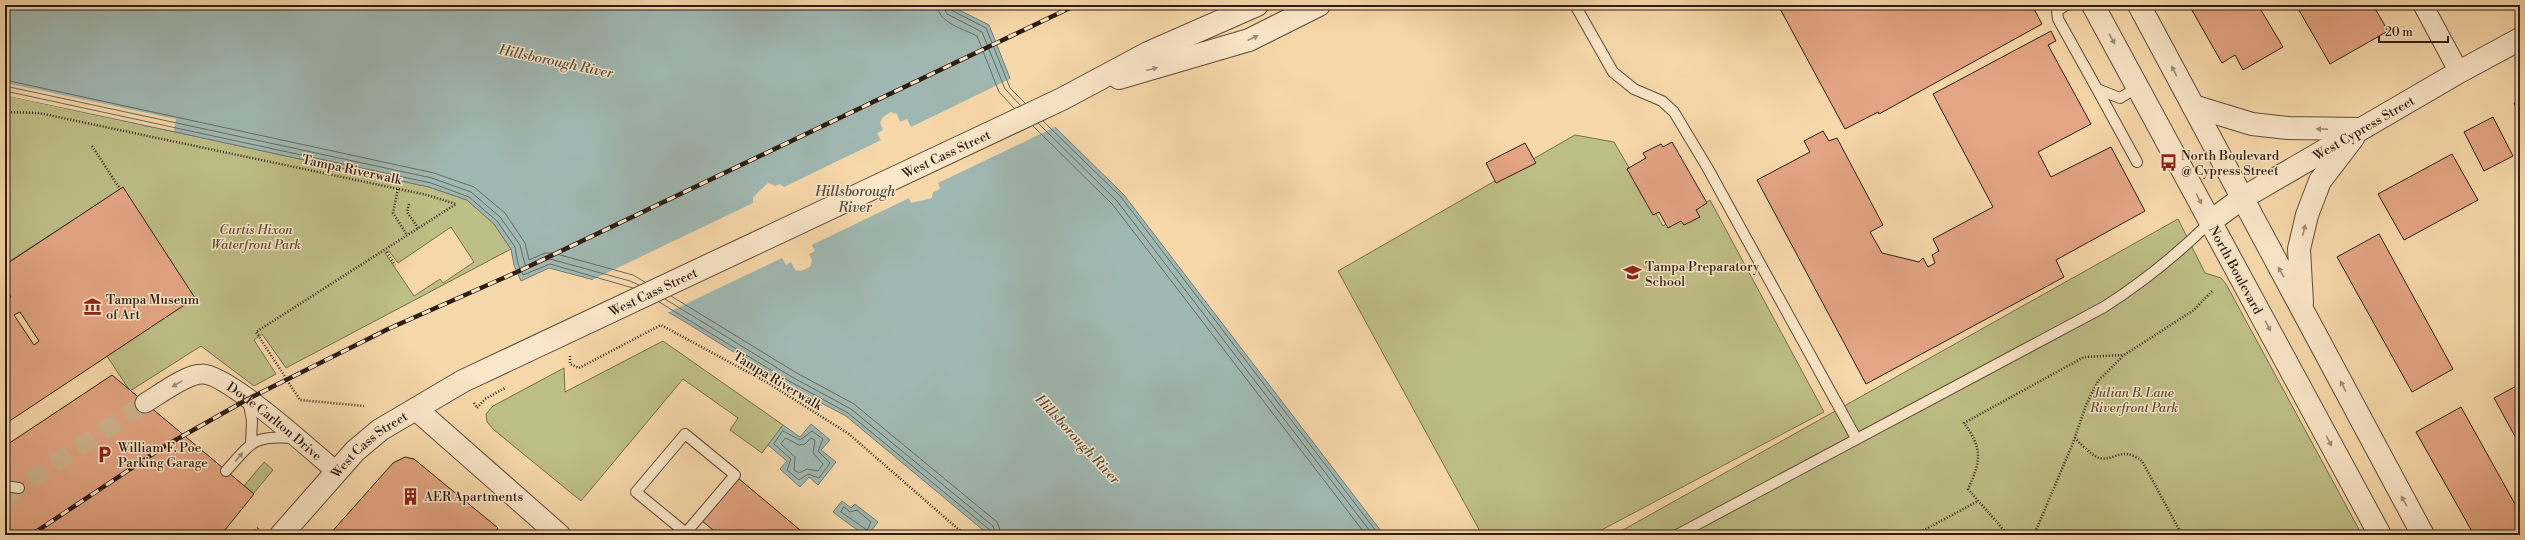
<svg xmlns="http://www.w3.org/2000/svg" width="2525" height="540" viewBox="0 0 2525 540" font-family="'Libre Bodoni',serif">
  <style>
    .green { fill: #bebe87; stroke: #766e4c; fill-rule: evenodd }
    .water { fill: #a0b8b2; stroke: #737a72 }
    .pier { fill: #f7d8aa }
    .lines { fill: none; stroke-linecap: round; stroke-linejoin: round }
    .shore { stroke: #686a62; stroke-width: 1 }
    .building { fill: #e4a584; stroke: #2f1d12; fill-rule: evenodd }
    .minor-tunnel { stroke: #cfb38c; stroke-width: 19; stroke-dasharray: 19 10; stroke-linecap: butt }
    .service-casing { stroke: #614c38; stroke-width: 12 }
    .minor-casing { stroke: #614c38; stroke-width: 21 }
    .tertiary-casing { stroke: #614c38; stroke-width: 24 }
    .path { stroke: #2f1d12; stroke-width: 2.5; stroke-dasharray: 1 2; stroke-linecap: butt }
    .service { stroke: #fae6c8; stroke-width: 10 }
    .minor { stroke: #fae6c8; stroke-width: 19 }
    .tertiary { stroke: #fae6c8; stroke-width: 22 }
    .rail-casing { stroke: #2f1d12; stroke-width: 4.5 }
    .rail { stroke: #fae6c8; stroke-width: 3; stroke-dasharray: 9; stroke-linecap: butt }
    .oneway { fill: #9f8c76 }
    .labels { text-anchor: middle; stroke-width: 3; stroke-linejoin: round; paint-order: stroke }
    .street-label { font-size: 13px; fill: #2f1d12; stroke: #fae6c8 }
    .poi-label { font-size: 13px; fill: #2f1d12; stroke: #fae6c8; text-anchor: start }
    .park-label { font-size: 13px; font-style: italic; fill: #5a4d35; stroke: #fae6c8 }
    .water-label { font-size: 14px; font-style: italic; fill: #514c42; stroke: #fae6c8 }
  </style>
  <rect width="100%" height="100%" fill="#f7d8aa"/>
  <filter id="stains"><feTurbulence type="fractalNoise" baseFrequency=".005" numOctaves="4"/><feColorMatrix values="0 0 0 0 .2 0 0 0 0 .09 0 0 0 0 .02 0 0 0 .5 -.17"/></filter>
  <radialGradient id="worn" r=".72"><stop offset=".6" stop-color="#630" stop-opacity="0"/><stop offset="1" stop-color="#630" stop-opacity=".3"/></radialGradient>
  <path class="green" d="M5 95 429 187 467 200 494 224 511 249 286 368 262 334 254 340 276 374 254 386 201 346 130 391 107 356 123 188 5 264ZM451 227 474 262 443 283 440 279 414 296 385 253 389 251 398 263Z
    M1575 135 1614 142 1663 226 1710 200 1824 412 1592 535H1482L1338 271Z
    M2178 219 2205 273 2221 278 2226 284 2362 535H1614Z
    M663 341 783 425 762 453 730 430 738 418 683 379 581 501 494 430 487 422 486 414 493 406 564 368 565 392Z
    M264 462 273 470 253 494 244 486Z"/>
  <path class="water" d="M5 5H949L989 25 1013 86 1124 195 1384 535H989L846 416 787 385 682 320 628 289 549 268 521 281 514 265 511 249 494 224 467 200 429 187 5 95Z
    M811 424 830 440 821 450 836 462 818 485 809 477 800 487 780 469 787 461 768 445 783 425 800 437Z
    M842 501 851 508 855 504 878 522 868 535H864L833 512Z"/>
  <path class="pier" d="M1012 78 1015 85 1057 126 938 183 940 189 933 192 932 198 911 203 909 198 812 245 815 251 809 254 812 260 810 267 801 271 795 270 791 262 786 265 782 258 667 313 627 291 590 281 753 203V197L768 183 775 186 780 184 784 187 881 140 877 133 883 130 880 122 883 117 891 112 897 114 900 122 907 119 911 127Z
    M10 84 176 119 174 131 8 96Z"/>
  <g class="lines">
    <path class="shore" d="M937 5C938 23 964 29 977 36L999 92 1014 108
      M943 5 947 14 982 32 1005 89 1020 105
      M948 5 951 10 986 28 1010 88 1025 103
      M5 80 434 173 474 187 505 213 525 243 529 260 545 253H553L633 275 645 282
      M5 86 432 178 471 192 500 217 520 245 526 268 550 259 630 281 639 285
      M5 91 431 183 469 197 497 221 515 247 518 264 523 275 550 264 633 288
      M1043 121 1121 197 1379 535
      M1038 123 1117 201 1373 535
      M1033 126 1113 205 1366 535
      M671 296 795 372 854 404 997 522 1002 535
      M665 299 792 377 851 409 993 526 996 535
      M659 302 789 381 848 413 990 530 991 535
      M783 431 800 440 812 431 823 439 818 451 830 463 819 478 808 474 799 480 787 470 791 459 774 444Z
      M786 438 799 445 805 444 811 438 815 440 813 453 823 464 818 471 807 469 799 473 794 470 795 457 781 444Z
      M844 507 850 512 857 510 871 522 867 530 841 512Z"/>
  </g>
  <path class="building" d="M1778 5H2032L2042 24 1879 114 1878 112 1845 129Z
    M2189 5H2258L2283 47 2243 70 2235 55 2222 63Z
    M2296 5H2373L2388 31 2330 64Z
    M2051 31 2056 41 2048 45 2091 124 2038 152 2051 177 2111 147 2145 211 2056 260 2064 277 1866 384 1757 180 1810 152 1804 141 1823 131 1829 141 1837 138 1883 225 1870 232 1882 253 1919 262 1923 258 1928 267 1935 263 1932 255 1939 251 1933 239 1993 207 1933 94Z
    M2520 99V114L2514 103Z
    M2493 117 2513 156 2484 171 2464 132Z
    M1672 142 1707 203 1696 210 1700 217 1684 225 1681 221 1668 228 1659 212 1653 215 1627 169 1646 158 1643 153 1661 144 1663 147Z
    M1525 143 1536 163 1496 183 1486 163Z
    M2452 154 2478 200 2404 240 2378 194Z
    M123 187 195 298 5 424V301L11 297 5 288V265ZM20 312 39 341 34 345 14 315Z
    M2379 234 2453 369 2412 392 2337 257Z
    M112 375 254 494 221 535H5V446Z
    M2520 384V438L2517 440 2494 398Z
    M2461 407 2520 513V535H2474L2416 432Z
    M405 457 414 459 498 528 493 535H329L393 463Z
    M738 478 806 535H719L702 521Z"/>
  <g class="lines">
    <path class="minor-tunnel" d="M5 497 145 403"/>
    <defs>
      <path id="service" d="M1575 5 1613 72 1634 89 1662 101 1674 112 1707 167 1856 438
        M2066 5 2057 11 2058 19 2097 89 2120 98 2138 87
        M2097 89 2137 162
        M248 399 252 421 251 443
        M226 471C252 442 253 435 294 438
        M5 486 19 488
        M684 535 735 475 685 434 636 492 686 533
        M1677 535 2104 307C2143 282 2178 254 2211 221"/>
      <g id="minor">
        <path d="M2423 5 2459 72"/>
        <path id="s1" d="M145 403C159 395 186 374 202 374 227 373 313 452 336 471"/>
      </g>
      <g id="tertiary">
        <path id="s2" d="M2093 5 2380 535"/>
        <path d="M2139 5 2423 535"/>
        <path d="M1119 78 1249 40 1319 5"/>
        <path d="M2193 106 2252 124 2288 128 2359 129"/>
        <path id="s3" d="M2211 221 2241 199 2459 72 2520 39"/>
        <path d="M2302 303 2299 249 2307 215 2320 181 2353 138"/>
        <path d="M416 409 559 535"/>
        <path id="s4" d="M281 535 355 451 380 430 463 381 1062 99 1148 53 1257 5"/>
      </g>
    </defs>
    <use href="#service" class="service-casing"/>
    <use href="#minor" class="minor-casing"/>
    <use href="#tertiary" class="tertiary-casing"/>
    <path class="path" d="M5 112 39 113 427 195 456 204 256 332 300 400 364 406
      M92 146 120 189
      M398 189 393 213 407 235
      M409 204 407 212 418 228
      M387 252 395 265
      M570 356V364L579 368 661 325 768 383 849 434 965 535
      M474 403 477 408 485 399 505 388
      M2075 438C2081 444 2089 453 2097 457 2113 464 2120 444 2142 461L2182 535
      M1925 530V535
      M251 535 259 527
      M1915 535 1978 501
      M2008 535 1968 489C1981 461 1983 449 1964 423L2084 357 2123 355
      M2034 535 2073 443 2086 405 2098 381 2124 355 2194 310 2212 291"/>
    <use href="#service" class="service"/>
    <use href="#minor" class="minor"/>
    <use href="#tertiary" class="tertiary"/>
    <defs>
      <path id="rail" d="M31 535 165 446 248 399 388 329 517 272 1076 5"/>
    </defs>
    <use href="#rail" class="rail-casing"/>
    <use href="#rail" class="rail"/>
  </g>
  <defs><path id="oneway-solid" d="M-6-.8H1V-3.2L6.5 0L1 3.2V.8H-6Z"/></defs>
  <g class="oneway">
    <use href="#oneway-solid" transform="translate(1253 38) rotate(-24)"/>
    <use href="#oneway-solid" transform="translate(2112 39) rotate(61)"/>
    <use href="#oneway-solid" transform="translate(1152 69) rotate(-14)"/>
    <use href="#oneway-solid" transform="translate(2174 71) rotate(-118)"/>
    <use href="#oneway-solid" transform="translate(2322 129) rotate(-179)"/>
    <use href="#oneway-solid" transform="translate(2199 199) rotate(62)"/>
    <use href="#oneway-solid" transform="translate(2304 230) rotate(-76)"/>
    <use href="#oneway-solid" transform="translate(2281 272) rotate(-119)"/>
    <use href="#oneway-solid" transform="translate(2268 326) rotate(62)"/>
    <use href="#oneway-solid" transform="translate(177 384) rotate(149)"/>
    <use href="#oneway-solid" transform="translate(2343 386) rotate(-118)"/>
    <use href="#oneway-solid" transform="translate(2329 441) rotate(62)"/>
    <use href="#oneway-solid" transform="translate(239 457) rotate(-49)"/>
    <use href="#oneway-solid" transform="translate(2404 501) rotate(-119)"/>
  </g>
  <defs>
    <symbol id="bus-bare" viewBox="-9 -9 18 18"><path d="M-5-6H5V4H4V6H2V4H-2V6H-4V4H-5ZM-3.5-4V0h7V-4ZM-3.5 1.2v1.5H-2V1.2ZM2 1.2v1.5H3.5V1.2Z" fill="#8f2418" stroke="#fae6c8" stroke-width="2.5" paint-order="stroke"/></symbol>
    <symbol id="school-bare" viewBox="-9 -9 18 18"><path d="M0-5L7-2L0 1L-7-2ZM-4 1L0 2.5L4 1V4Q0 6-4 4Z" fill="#8f2418" stroke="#fae6c8" stroke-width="2.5" paint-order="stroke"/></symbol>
    <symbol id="museum-bare" viewBox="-9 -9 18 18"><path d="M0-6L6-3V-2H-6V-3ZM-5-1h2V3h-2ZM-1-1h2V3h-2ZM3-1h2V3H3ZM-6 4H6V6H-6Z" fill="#8f2418" stroke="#fae6c8" stroke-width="2.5" paint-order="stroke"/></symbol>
    <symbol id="parking-bare" viewBox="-9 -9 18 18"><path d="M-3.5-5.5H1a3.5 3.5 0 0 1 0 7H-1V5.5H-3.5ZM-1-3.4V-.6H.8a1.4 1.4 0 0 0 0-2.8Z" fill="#8f2418" stroke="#fae6c8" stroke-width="2.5" paint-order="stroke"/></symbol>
    <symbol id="building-bare" viewBox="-9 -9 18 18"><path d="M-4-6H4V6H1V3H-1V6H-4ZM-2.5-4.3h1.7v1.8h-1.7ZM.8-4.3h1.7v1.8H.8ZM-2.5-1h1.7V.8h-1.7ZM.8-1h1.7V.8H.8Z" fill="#8f2418" stroke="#fae6c8" stroke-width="2.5" paint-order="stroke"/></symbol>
  </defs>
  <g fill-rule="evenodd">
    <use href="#bus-bare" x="2156" y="150" width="25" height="25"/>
    <use href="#school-bare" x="1620" y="260" width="25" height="25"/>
    <use href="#museum-bare" x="80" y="294" width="25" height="25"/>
    <use href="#parking-bare" x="92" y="442" width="25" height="25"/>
    <use href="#building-bare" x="398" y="484" width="25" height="25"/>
  </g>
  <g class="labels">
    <g class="street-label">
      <text dy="5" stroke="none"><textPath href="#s3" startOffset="179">West Cypress Street</textPath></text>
      <text dy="5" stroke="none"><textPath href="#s4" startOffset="775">West Cass Street</textPath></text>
      <text transform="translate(352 169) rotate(12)" y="5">Tampa Riverwalk</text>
      <text dy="5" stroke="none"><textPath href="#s2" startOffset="301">North Boulevard</textPath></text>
      <text dy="5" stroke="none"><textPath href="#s4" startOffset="451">West Cass Street</textPath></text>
      <text transform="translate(778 380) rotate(31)" y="5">Tampa Riverwalk</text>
      <text dy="5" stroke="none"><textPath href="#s1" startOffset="152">Doyle Carlton Drive</textPath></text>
      <text dy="5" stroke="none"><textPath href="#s4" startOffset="127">West Cass Street</textPath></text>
    </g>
    <g class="poi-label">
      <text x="2181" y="160">North Boulevard<tspan x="2181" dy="15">@ Cypress Street</tspan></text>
      <text x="1645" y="271">Tampa Preparatory<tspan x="1645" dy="15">School</tspan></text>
      <text x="106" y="304">Tampa Museum<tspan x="106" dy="15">of Art</tspan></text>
      <text x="118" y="452">William F. Poe<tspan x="118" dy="15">Parking Garage</tspan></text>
      <text x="424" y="501">AER Apartments</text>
    </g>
    <g class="park-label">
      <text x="256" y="234">Curtis Hixon<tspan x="256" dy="15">Waterfront Park</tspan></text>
      <text x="2134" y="397">Julian B. Lane<tspan x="2134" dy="15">Riverfront Park</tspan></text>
    </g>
    <g class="water-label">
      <text transform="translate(556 61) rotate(12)" y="5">Hillsborough River</text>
      <text x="855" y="196">Hillsborough<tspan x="855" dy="16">River</tspan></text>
      <text transform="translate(1078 439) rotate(47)" y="5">Hillsborough River</text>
    </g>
  </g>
  <rect width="2525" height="540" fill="none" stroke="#f7d8aa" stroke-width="20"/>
  <rect x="6" y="6" width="2513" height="528" fill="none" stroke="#2f1d12" stroke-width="2"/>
  <rect x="10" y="10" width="2505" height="520" fill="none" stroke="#2f1d12"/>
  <path d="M2379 36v6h69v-6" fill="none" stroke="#2f1d12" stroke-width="2"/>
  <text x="2385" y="36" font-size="12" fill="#2f1d12" stroke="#fae6c8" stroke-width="3" paint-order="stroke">20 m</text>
  <rect width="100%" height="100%" filter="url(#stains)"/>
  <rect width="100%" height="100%" fill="url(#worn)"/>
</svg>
